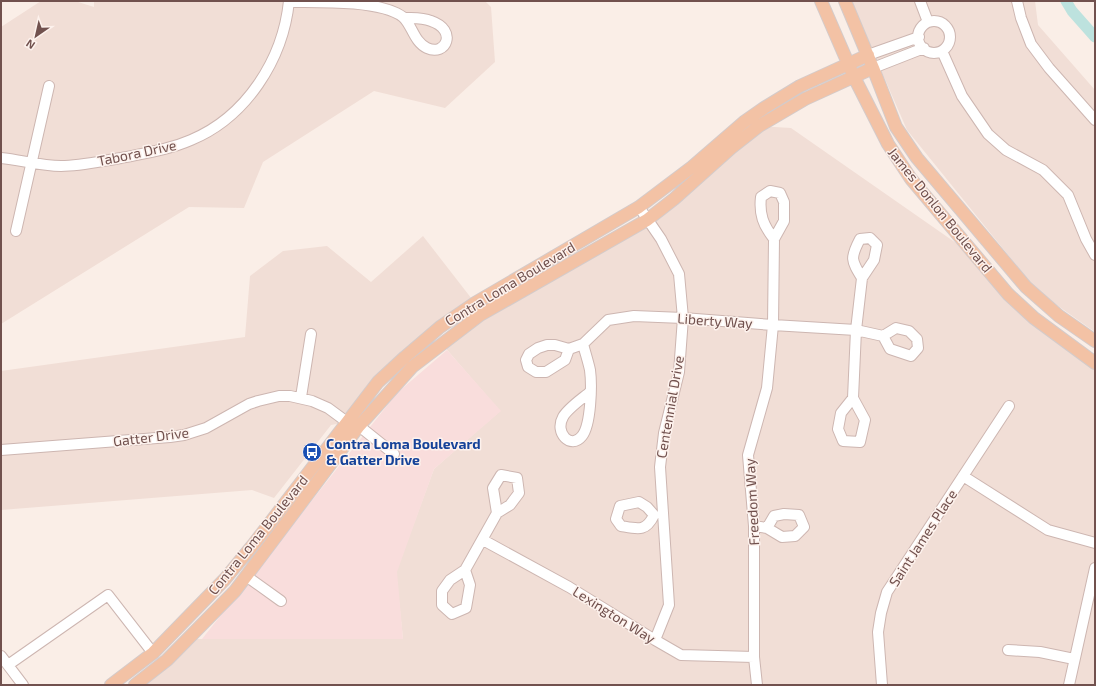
<svg xmlns="http://www.w3.org/2000/svg" width="1096" height="686" viewBox="0 0 1096 686" font-family="'Exo 2',sans-serif">
  <style>
    .residential { fill: #f1ded6 }
    .commercial { fill: #f9dddc }
    .lines { fill: none; stroke-linecap: round; stroke-linejoin: round }
    .canal { stroke: #bde2de; stroke-width: 11 }
    .minor-casing { stroke: #cdb6b1; stroke-width: 12 }
    .major-casing { stroke: #d4cbca; stroke-width: 14 }
    .minor { stroke: #fff; stroke-width: 10 }
    .major { stroke: #f3c2a5; stroke-width: 12 }
    .labels { text-anchor: middle; stroke-width: 3; stroke-linejoin: round; paint-order: stroke }
    .street-label { font-size: 14px; fill: #71514e; stroke: #fdf2ed }
    .transit-label { font-size: 14px; font-weight: bold; fill: #164399; stroke: #fdf2ed; text-anchor: start }
  </style>
  <rect width="100%" height="100%" fill="#faeee7"/>
  <path class="residential" d="M41 1H75L94 7V1H485L491 7 495 62 445 108 374 91 263 162 244 208 189 207 1 324V27Z
    M851 1H1035L1038 25 1095 90V332L1054 303 1030 282 907 130Z
    M759 126 791 128 979 259 1008 294 1095 363V685H135L188 639H403L396 572 434 469 500 411 442 344 647 220Z
    M423 236 475 303 405 357 347 422 331 425 274 498 252 490 1 510V371L245 337 250 276 283 251 327 246 371 282Z"/>
  <path class="commercial" d="M447 350 501 411 434 469 397 572 403 639H202L397 393Z"/>
  <g class="lines">
    <path class="canal" d="M1066 1 1072 11 1095 37"/>
    <defs>
      <path id="minor" d="M920 1 928 22
        M1017 1 1021 18 1031 44 1049 68 1095 120
        M289 2C317 2 381 0 403 17 412 25 414 42 427 48 446 57 458 30 431 21 422 17 413 18 404 18
        M918 37a16 16 0 1 1 32 0a16 16 0 1 1-32 0Z
        M942 51 962 96 988 134 1006 150 1043 170 1068 195 1086 239 1095 255
        M868 55 919 37
        M873 68 924 48
        M1 158C21 160 41 166 61 166 81 166 101 161 121 158 145 153 168 150 191 140 246 117 283 60 289 1
        M639 207 661 239 679 274 683 318 679 372 664 433 660 467 669 605 655 640
        M16 231 49 86
        M583 344C585 352 588 361 590 370 592 385 591 425 582 436 571 450 554 433 563 417 568 408 583 398 590 392
        M569 349 565 360 546 372H536L528 367 526 360 529 354 538 348 547 345H555L569 349 583 344 608 320 634 316 683 318 773 325 856 330 883 336 890 349 911 356 918 348 917 339 909 331 896 328 883 336
        M301 397 311 334
        M853 398 841 413 838 429 843 441 860 442 865 420 853 398 856 330 862 278 874 260 877 245 870 238 860 239C850 258 851 260 862 278
        M1 450 170 437 184 435 206 428 249 404 258 401 279 396H290L312 401 328 408 347 422 359 426 394 454
        M963 476 1048 530 1095 543
        M639 502 647 507 654 515C646 532 638 529 621 526L616 519 620 506Z
        M754 526 767 528 782 537 795 536 804 527 799 515 784 514 774 516 767 528
        M483 540 569 587 655 640 681 655 754 657
        M465 570 470 585 466 608 452 614 442 605V591L450 580 465 570 497 513 510 505 519 493 517 478 501 475 493 488 497 513
        M246 576 281 601
        M1008 650 1040 652 1074 659
        M1 656 23 685
        M8 665 108 595 153 653
        M757 685 754 657V526L748 455 767 388 773 325 774 239 784 221V202L780 193 770 191 761 197C759 214 763 225 774 239
        M882 685 878 632 881 613 887 592 1009 406
        M1069 685 1095 568"/>
      <path id="major" d="M821 1 854 77 888 144 911 179 1008 294 1034 318 1095 363
        M845 1 873 68 896 127 917 158 1026 287 1059 316 1095 341
        M111 685 153 653 225 579 253 545 378 382 405 357 440 327 475 303 639 207 692 167 744 122 764 108 800 86 868 55
        M135 685 167 660 235 591 359 426 412 367 480 315 647 220 674 199 731 148 759 126 805 99 873 68"/>
    </defs>
    <use href="#minor" class="minor-casing"/>
    <use href="#major" class="major-casing"/>
    <use href="#minor" class="minor"/>
    <use href="#major" class="major"/>
  </g>
  <defs>
    <symbol id="bus-disc" viewBox="-11 -11 22 22"><circle r="9.5" fill="#1a4fb4" stroke="#fdf2ed"/><path d="M-5-6H5V4H4V6H2V4H-2V6H-4V4H-5ZM-3.5-4V0h7V-4ZM-3.5 1.2v1.5H-2V1.2ZM2 1.2v1.5H3.5V1.2Z" fill="#fff"/></symbol>
  </defs>
  <g fill-rule="evenodd">
    <use href="#bus-disc" x="301" y="441" width="22" height="22"/>
  </g>
  <g class="labels">
    <g class="street-label">
      <text transform="translate(137 153) rotate(-12)" y="5">Tabora Drive</text>
      <text transform="translate(940 210) rotate(51)" y="5">James Donlon Boulevard</text>
      <text transform="translate(510 284) rotate(-31)" y="5">Contra Loma Boulevard</text>
      <text transform="translate(715 321) rotate(4)" y="5">Liberty Way</text>
      <text transform="translate(670 407) rotate(-80)" y="5">Centennial Drive</text>
      <text transform="translate(151 437) rotate(-7)" y="5">Gatter Drive</text>
      <text transform="translate(752 502) rotate(-93)" y="5">Freedom Way</text>
      <text transform="translate(258 535) rotate(-51)" y="5">Contra Loma Boulevard</text>
      <text transform="translate(923 538) rotate(-57)" y="5">Saint James Place</text>
      <text transform="translate(614 615) rotate(32)" y="5">Lexington Way</text>
    </g>
    <g class="transit-label">
      <text x="326" y="449">Contra Loma Boulevard<tspan x="326" dy="16">&amp; Gatter Drive</tspan></text>
    </g>
  </g>
  <rect width="1096" height="686" fill="none" stroke="#71514e" stroke-width="4"/>
  <g transform="translate(36 36) rotate(214)" stroke="#fdf2ed" stroke-width="3" paint-order="stroke">
  <path d="M0-3L7 15L0 10L-7 15Z" fill="#71514e"/>
  <text y="-6" font-size="11" font-weight="bold" text-anchor="middle" fill="#71514e">N</text>
  </g>
</svg>
